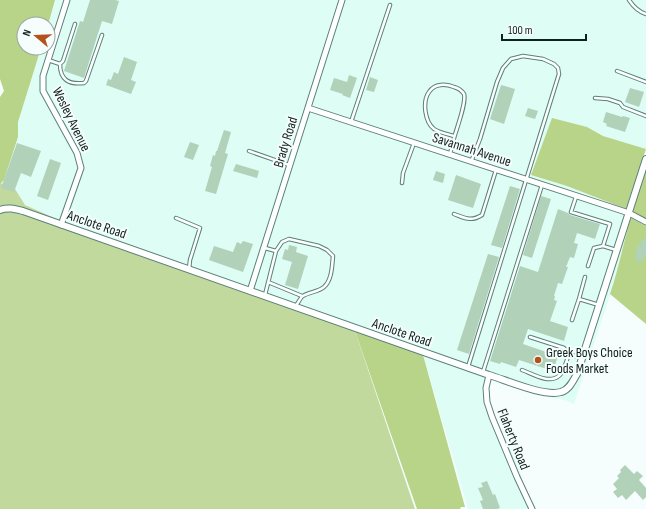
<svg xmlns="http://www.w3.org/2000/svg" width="646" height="509" viewBox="0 0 646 509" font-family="'Sofia Sans Condensed',sans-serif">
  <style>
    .built { fill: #ddfdf5 }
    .green { fill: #c2d99d }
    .forest { fill: #b7d488 }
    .building { fill: #b2d1b9 }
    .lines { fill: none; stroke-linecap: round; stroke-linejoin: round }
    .service-casing { stroke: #598178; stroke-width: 4.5 }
    .minor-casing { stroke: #598178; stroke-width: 7 }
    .tertiary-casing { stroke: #598178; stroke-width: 8 }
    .service { stroke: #fff; stroke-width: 2.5 }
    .minor { stroke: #fff; stroke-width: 5 }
    .tertiary { stroke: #fff; stroke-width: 6 }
    .poi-dot { fill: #b5511c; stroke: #f5fefc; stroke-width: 1.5 }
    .labels { text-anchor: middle; stroke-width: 4; stroke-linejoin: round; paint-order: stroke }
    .street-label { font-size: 14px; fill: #10201d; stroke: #f5fefc }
    .poi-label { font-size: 14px; fill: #10201d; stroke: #f5fefc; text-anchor: start }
  </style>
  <rect width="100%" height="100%" fill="#f5fefc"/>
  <path class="built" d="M55 0H63L40 75V91L74 154 77 168 59 220 24 205 15 189 0 184 4 180 18 137V122L41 48H48V25Z
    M70 0H338L248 287 65 223 84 168 80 152 46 90V76Z
    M345 0H646V149L603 136 587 127 531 175 567 186 626 209 312 106Z
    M310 112 625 215 574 373 567 385 561 389 551 390 539 388 489 372 254 289Z
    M626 233 617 274 574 404 558 398 557 399 549 396 564 395 572 388 580 376Z
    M423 355 485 377 482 391 485 404 489 407 515 459 533 509H468Z"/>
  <path class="green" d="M0 183 15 189 25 205 59 220V221C43 215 16 201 0 207Z
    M4 211H13L22 213 355 331 415 509H0V213Z"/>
  <path class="forest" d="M0 0H55L48 25V24H24V48H41L18 122V137L4 180 0 184V97L4 91 0 79Z
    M552 118 587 127 603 136 646 149 626 209 567 186 531 175Z
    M646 170V219L632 212Z
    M631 218 646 226V324L610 294C619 268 623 243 631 218Z
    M355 331 423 355 465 507H461L460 509H417Z"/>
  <path class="building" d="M90 0H115L119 1 112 24 102 21 84 78 64 71 80 21 83 22Z
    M124 57 137 62 131 80 136 82 131 94 106 85 108 79 111 80 114 72 118 74Z
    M349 75 357 78 350 98 342 95 343 94 330 90 334 78 347 82Z
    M370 77 378 80 374 92 366 90Z
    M501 85 515 89 504 124 490 119Z
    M630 88 644 92 639 107 625 102Z
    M528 108 538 111 535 119 525 116Z
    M606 112 622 117 623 116 630 118 625 132 606 126 607 124 603 122Z
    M224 130 231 132 225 153 228 154 216 194 205 191 212 167 210 166 213 155 215 156 216 151H217Z
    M190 142 199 145 193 160 184 157Z
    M17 143 41 151 31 177 21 173 14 192 1 188Z
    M50 159 61 163 48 200 37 196Z
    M236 164 259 171 257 178 233 171Z
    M436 171 445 174 443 183 433 180Z
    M456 175 481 184 473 208 448 200Z
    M510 186 520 189 502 248 491 245Z
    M541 196 551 199 532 258 523 255Z
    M558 209 568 213 570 215 600 224 595 239 577 233 574 243 578 244 574 258 570 257 566 267H568L562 284 558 283 554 296H555L554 300 557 301 550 321 568 327 564 341 528 329 523 344 558 356 553 371 519 360 516 367 501 362 500 364 490 361 520 266 538 272Z
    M646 236V255L640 263 635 259 637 256 635 254 638 250 636 248Z
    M243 241 253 244 243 272 209 260 214 246 233 252 237 242 241 244Z
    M289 245 297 247 296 252 308 256 298 289 285 285 292 262 282 259 285 249 288 250Z
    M488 254 499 257 469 354 457 350Z
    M625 465 634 474 637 471 643 476 639 480 646 488V497L643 500 635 491 626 500 622 495 618 498 613 492 617 489 613 484 619 478 617 476 621 472 620 470Z
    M487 481 493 495 495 494 500 508 497 509H483L480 501 483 500 478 488 483 487 481 483Z"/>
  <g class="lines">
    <defs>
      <path id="service" d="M629 0C633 6 639 12 646 14
        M48 60 60 64 63 61 75 24
        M60 64C60 79 68 85 84 83L86 81 102 35
        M617 71 646 82
        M595 98 608 99 620 103 623 107 646 116
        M351 122 390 5
        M249 151 289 165
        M450 154C451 150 452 146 453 142 455 132 467 103 464 94 462 91 458 88 454 87 446 84 435 83 429 92 422 102 425 122 434 129 440 133 448 134 454 136
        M402 183 403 173 414 143
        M576 197 571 212 610 224 603 246 616 250
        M454 214C465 218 471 222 482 215L496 170
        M176 218 200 228 190 260 189 269
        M265 248 276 251
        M588 266 594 248 603 246
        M585 277 579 299 599 305
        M268 282 302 296
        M265 295 276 251 282 242 289 239 319 246 327 250 333 256C332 266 332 280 324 287 318 292 309 292 303 296 300 298 298 303 296 306
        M572 320 579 299
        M530 337 564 348 569 354 582 358
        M468 367 559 74 558 68 554 64 543 59 523 56 511 59 503 68 497 82 480 139 471 162
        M522 370C533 374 550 385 560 375 564 371 567 359 569 354
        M483 372 542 185"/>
      <path id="minor" d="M308 108 629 213 646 222
        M61 225 81 168 77 153 43 91V76L67 0
        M250 291 342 0
        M489 375 486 388 487 402 492 417 517 477 532 509"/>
      <path id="tertiary" d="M0 210C8 207 15 209 23 211L489 375C506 380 544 397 561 392 569 390 573 381 577 374L646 159"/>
    </defs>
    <use href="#service" class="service-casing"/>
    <use href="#minor" class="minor-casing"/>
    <use href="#tertiary" class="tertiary-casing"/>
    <use href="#service" class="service"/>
    <use href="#minor" class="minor"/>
    <use href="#tertiary" class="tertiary"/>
  </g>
  <circle class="poi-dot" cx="538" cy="360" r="4"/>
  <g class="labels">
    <g class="street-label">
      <text transform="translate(72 119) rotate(64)" y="5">Wesley Avenue</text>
      <text transform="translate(285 142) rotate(-73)" y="5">Brady Road</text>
      <text transform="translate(472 149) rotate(18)" y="5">Savannah Avenue</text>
      <text transform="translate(97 224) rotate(19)" y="5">Anclote Road</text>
      <text transform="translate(402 332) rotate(19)" y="5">Anclote Road</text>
      <text transform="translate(514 439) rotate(68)" y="5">Flaherty Road</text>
    </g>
    <g class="poi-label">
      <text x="546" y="357">Greek Boys Choice<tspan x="546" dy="16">Foods Market</tspan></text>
    </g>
  </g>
  <g transform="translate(36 36) rotate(289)"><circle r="19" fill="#f5fefc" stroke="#99a5a3"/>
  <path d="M0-3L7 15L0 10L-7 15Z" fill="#b5511c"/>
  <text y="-6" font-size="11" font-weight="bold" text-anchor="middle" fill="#10201d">N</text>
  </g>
  <path d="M502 34v6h84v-6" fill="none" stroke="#10201d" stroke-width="2"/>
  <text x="508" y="34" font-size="12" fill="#10201d" stroke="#f5fefc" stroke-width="3" paint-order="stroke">100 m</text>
</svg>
